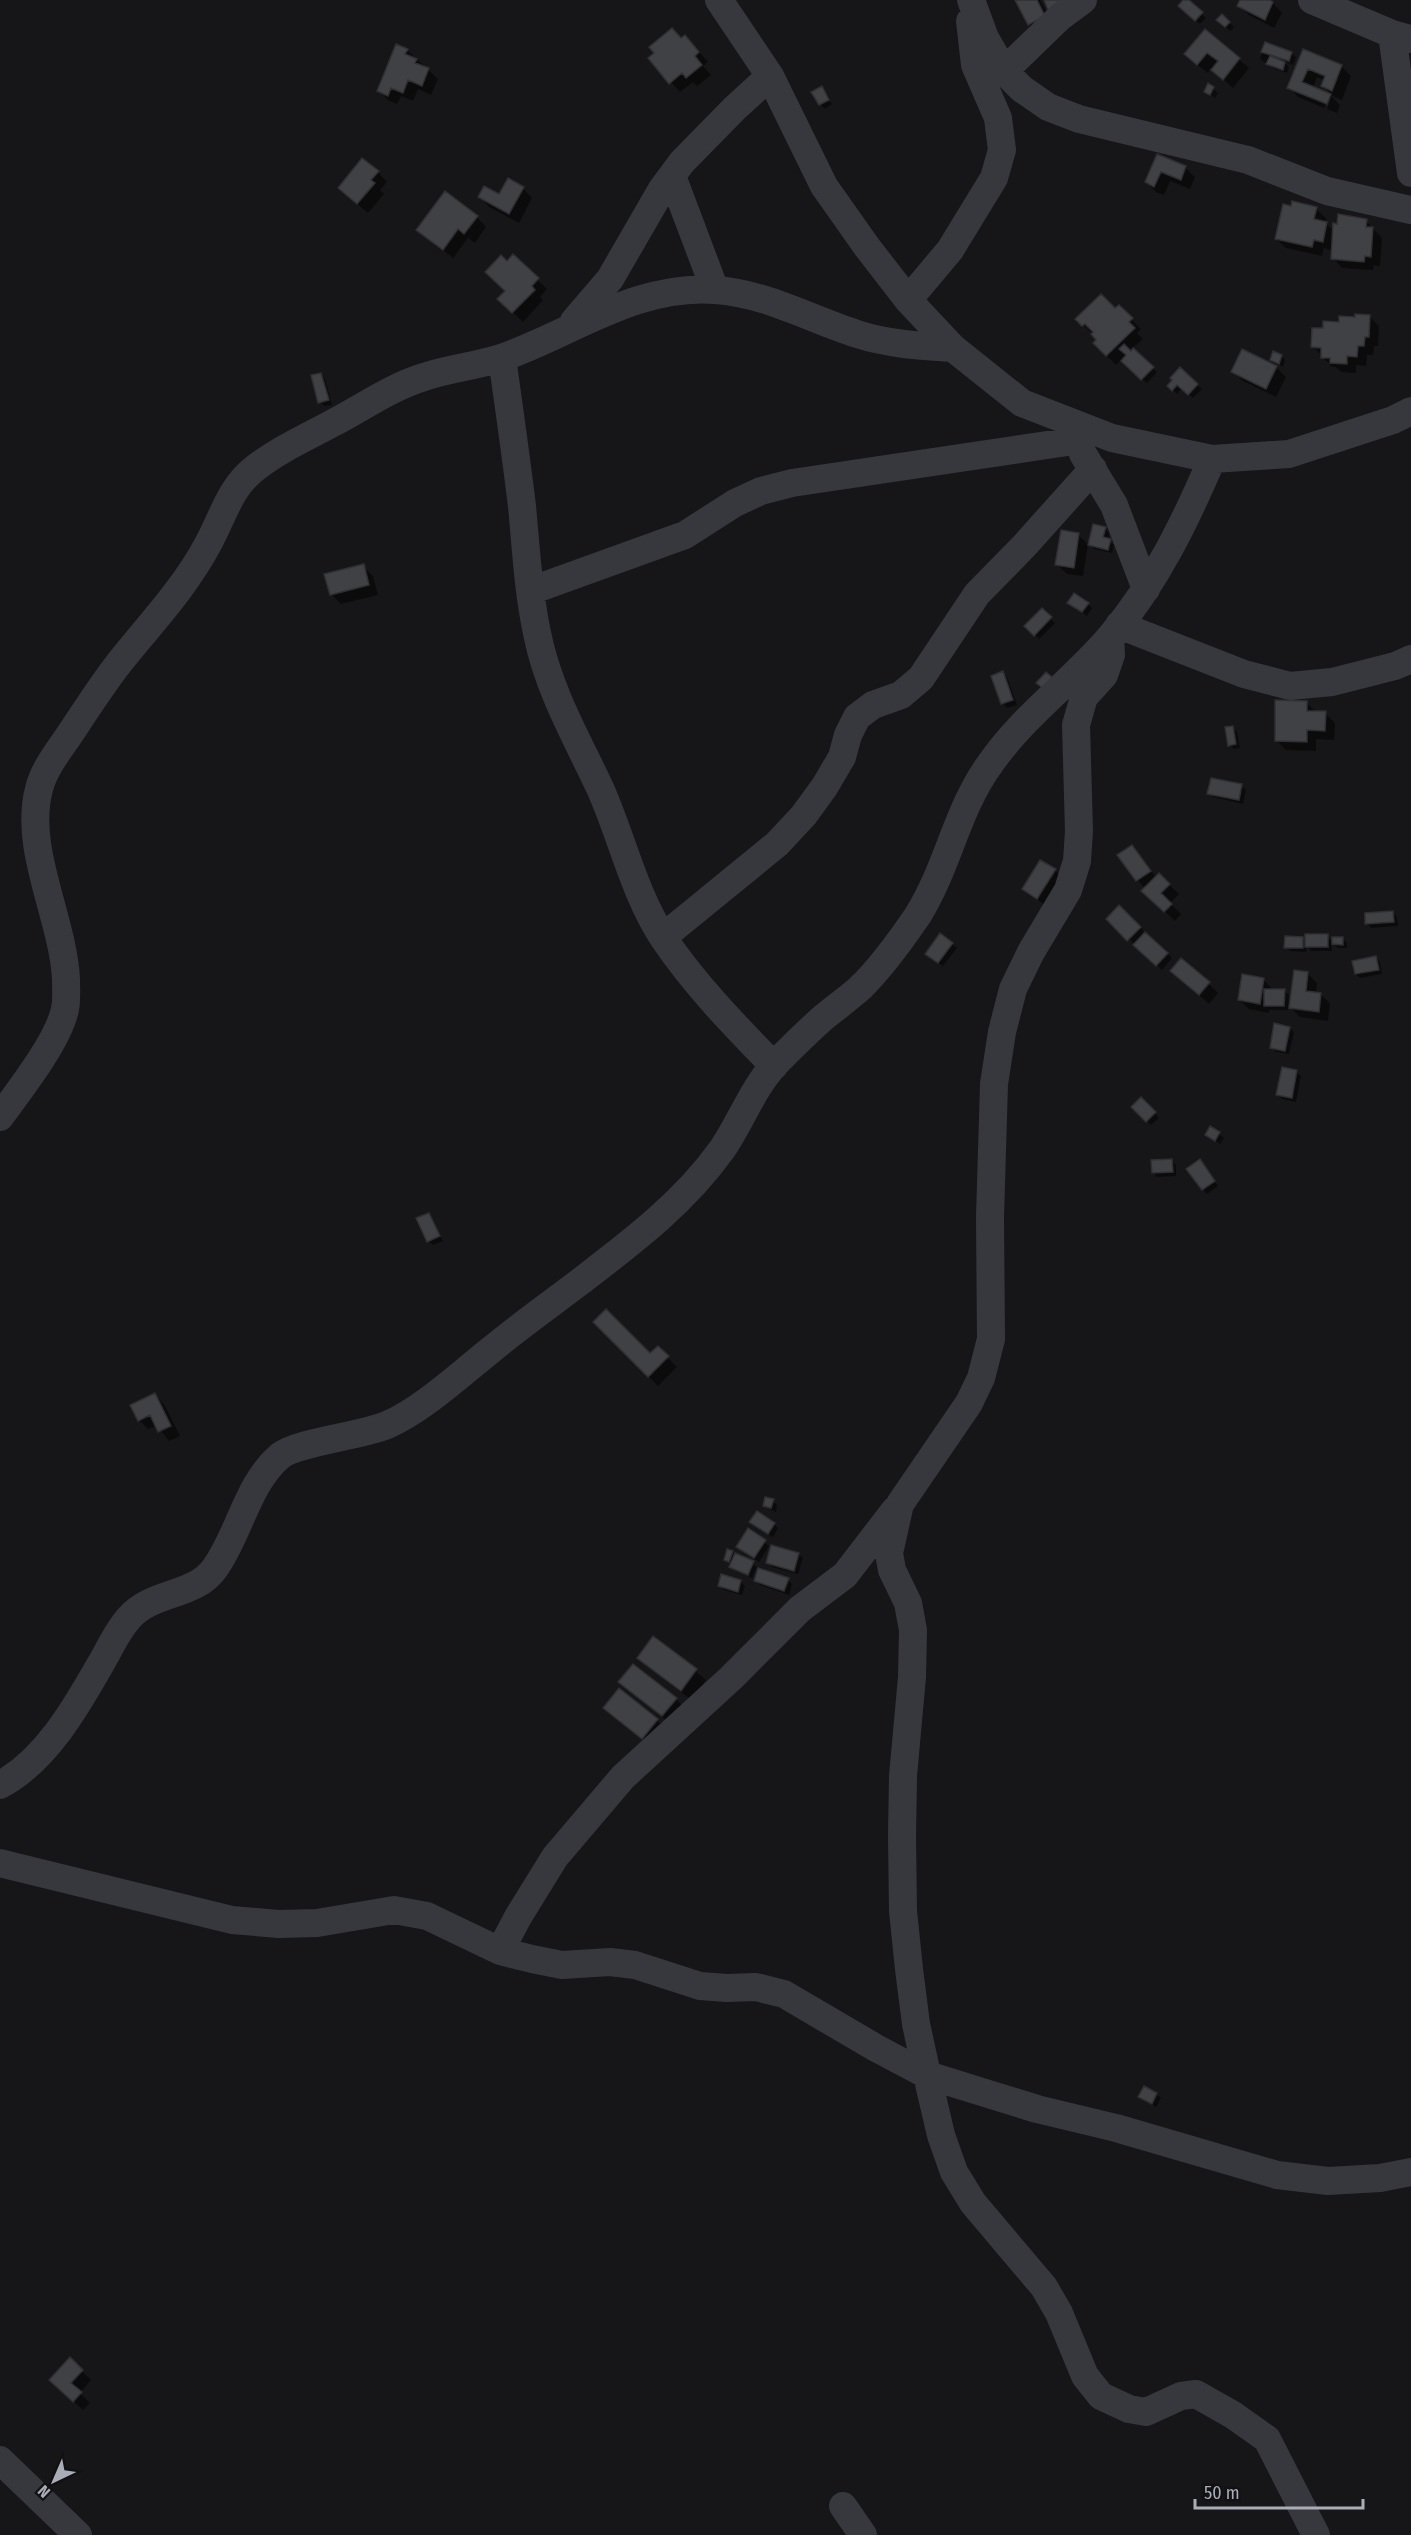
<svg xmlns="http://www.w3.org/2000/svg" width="1411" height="2535" viewBox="0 0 1411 2535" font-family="'Fira Sans Condensed',sans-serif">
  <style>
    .shadow { fill: #0007 }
    .building { fill: #404145; stroke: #303034; stroke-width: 1.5 }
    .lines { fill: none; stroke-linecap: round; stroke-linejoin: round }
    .minor { stroke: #37383d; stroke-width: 28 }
  </style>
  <rect width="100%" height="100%" fill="#161618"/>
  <path class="shadow" d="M1016 0H1040L1054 26 1038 34 1029 24Z
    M1185 0 1206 18 1200 24 1180 6Z
    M1242 0H1266L1273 3 1282 13 1274 28 1249 15 1239 6Z
    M1222 16 1234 27 1230 31 1223 24Z
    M1205 31 1249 68 1233 88 1211 68 1208 73 1196 64Z
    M682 39 694 46 708 62 703 66 711 75 697 86 693 82 680 92 650 58Z
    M1265 44 1291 53 1296 57 1293 65 1283 61 1289 67 1287 73 1273 68 1260 59Z
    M407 50 438 79 431 95 418 89 413 101 401 96 397 104 388 100 379 90Z
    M1304 51 1342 67 1351 76 1342 100 1333 96 1323 86 1325 81 1317 77 1313 88 1330 95 1340 105 1337 113 1327 109 1331 98H1328L1324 108 1298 97 1289 87Z
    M1209 86 1218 93 1215 98 1206 91Z
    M821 88 832 104 825 109 820 104Z
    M1158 156 1185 168 1195 177 1190 189 1170 181 1164 195 1156 192 1146 182Z
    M378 172 387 182 380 190 384 194 368 213 349 197Z
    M523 188 532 198 519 223 489 207 480 197 500 196Z
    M1316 209 1326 218 1325 223 1334 231 1366 221 1382 238 1380 266 1374 265 1373 270 1342 268 1333 258V251L1324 248 1322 256 1286 248 1276 239Z
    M477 217 486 227 475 243 468 238 453 258 418 230Z
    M513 256 547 289 540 297 543 300 523 322 499 299 507 291V263Z
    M1119 307 1141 329 1137 333 1143 339 1132 349 1157 372 1147 383 1121 360 1116 365 1095 343 1099 340 1077 319 1115 310Z
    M1369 316 1379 326 1378 346H1374L1373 355H1367L1366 366 1356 365V373L1341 372 1336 367H1332L1313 346 1324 330Z
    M1281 356 1285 360 1283 367 1272 360Z
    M1276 367 1286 377 1276 397 1243 381 1233 372Z
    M321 374 325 379 332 405 324 406 320 402Z
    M1174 380 1197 385 1202 389 1193 398 1182 388 1177 394 1169 386Z
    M1105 528 1109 533 1108 540 1114 545 1112 553 1094 549 1090 544Z
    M1078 535 1088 544 1083 576 1067 574 1057 564Z
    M363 566 373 576 378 595 341 604 331 594Z
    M1069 602 1088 604 1092 608 1087 616Z
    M1042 610 1055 623 1039 639 1026 626Z
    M1003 673 1007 677 1017 705 1007 708 1003 703 993 676Z
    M1307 703 1317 713H1325L1335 723 1334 740 1316 739V751L1286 750 1276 740Z
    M1233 728 1237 732 1240 748 1234 749 1229 745Z
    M1241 786 1246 790 1243 804 1213 797 1209 793Z
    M1132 846 1156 877 1159 875 1179 894 1170 903 1181 914 1175 921 1143 891 1145 889 1119 855Z
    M1055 870 1064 880 1047 907 1024 889Z
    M1119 907 1172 958 1162 970 1108 919Z
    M1393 913 1397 917 1398 926 1371 928 1367 923Z
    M941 935 957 948 943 966 931 958Z
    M1327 936 1333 942 1343 939 1347 943V948H1338L1331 942 1332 951H1311L1307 946 1306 952 1290 951 1286 947 1303 939 1307 943Z
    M1375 957 1380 962 1382 974 1360 978 1356 974Z
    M1172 971 1209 984 1218 993 1209 1004Z
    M1307 973 1317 983 1316 994H1321L1330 1004 1328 1021 1300 1017 1291 1008Z
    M1263 979 1273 990 1284 991 1289 995 1288 1010H1269V1013L1249 1009 1239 1000Z
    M1289 1028 1294 1032 1289 1054 1276 1052 1272 1047Z
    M1296 1072 1301 1076 1296 1102 1282 1099 1278 1095Z
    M1141 1099 1159 1118 1151 1125 1133 1107Z
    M1211 1128 1224 1138 1220 1144 1207 1135Z
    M1171 1161 1176 1165V1176L1157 1177 1153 1172Z
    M1204 1166 1218 1186 1207 1194 1203 1189Z
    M428 1214 443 1241 433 1245 429 1241Z
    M595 1322 650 1355 658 1348 677 1367 658 1386Z
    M155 1395 164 1404 180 1436 169 1441 157 1426 148 1429 139 1420Z
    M773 1501 777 1505 776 1512 764 1506Z
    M774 1524 778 1528 773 1537 755 1526Z
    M748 1530 769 1546 759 1562 742 1551Z
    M732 1552 757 1567 752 1578 731 1567 732 1564 725 1559Z
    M798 1554 803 1558 798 1574 772 1567 767 1562Z
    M755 1580H788L792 1584 789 1595 760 1585Z
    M741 1582 745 1586 742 1595 724 1590 719 1586Z
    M654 1638 706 1680 691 1700 639 1658Z
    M620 1682 676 1699 685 1708 672 1725Z
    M605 1708 657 1720 666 1729 652 1747Z
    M1156 2094 1161 2098 1156 2107 1140 2097Z
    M70 2360 91 2380 80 2393 90 2403 83 2410 61 2390Z"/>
  <path class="building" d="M1015 0H1037L1045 16 1028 25Z
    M1044 0H1062L1049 13Z
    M1183 0H1189L1203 12 1195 21 1178 6Z
    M1240 0H1270L1273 2 1265 20 1237 6Z
    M1222 14 1230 22 1225 27 1216 20Z
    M672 28 681 38 685 35 699 52 695 56 702 65 686 78 682 73 669 84 648 58 654 53 649 47Z
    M1205 29 1240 58 1223 80 1211 70 1218 61 1207 53 1197 65 1184 54Z
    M1265 42 1292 52 1289 61 1261 52Z
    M396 44 408 49 405 54 417 59 415 63 429 68 422 86 408 80 403 93 391 88 388 96 377 91Z
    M1303 49 1342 65 1332 91 1321 86 1325 76 1308 69 1302 82 1331 94 1327 104 1287 88Z
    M1270 56 1285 62 1283 70 1266 64Z
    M1208 83 1214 87 1210 95 1204 92Z
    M822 86 829 100 819 105 811 92Z
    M1157 154 1186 166 1181 180 1161 172 1154 187 1145 182Z
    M362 158 379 171 371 180 375 183 357 204 338 188Z
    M508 178 524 187 509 214 478 197 484 186 499 194Z
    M445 191 478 216 464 234 458 229 443 250 416 230Z
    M1292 201 1317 207 1314 219 1327 222 1323 242 1314 240 1312 247 1275 239 1283 204 1291 206Z
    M1338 214 1367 219 1366 227H1373L1371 257 1365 256 1364 262 1331 259 1333 223 1337 224Z
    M513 254 539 278 532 286 535 290 512 313 497 299 505 291 485 272 501 255 507 261Z
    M1101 294 1115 308 1119 305 1133 318 1129 322 1135 328 1106 356 1093 343 1096 340 1091 334 1093 332 1085 324 1082 326 1075 319Z
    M1355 314 1370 315 1369 337H1365L1364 346H1358L1357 357 1347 356V364L1330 363V358H1321V348L1311 347 1312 328H1323V321L1339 322V316L1355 317Z
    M1124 344 1131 351 1133 348 1154 367 1141 380 1121 361 1126 355 1119 349Z
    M1242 349 1277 366 1266 389 1231 372Z
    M1273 351 1282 355 1279 364 1270 360Z
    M1180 367 1198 384 1188 395 1177 385 1172 391 1167 386 1172 380 1170 378Z
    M321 373 329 400 318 403 311 375Z
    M1093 524 1106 527 1103 537 1111 539 1108 550 1088 545Z
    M1061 530 1079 533 1074 568 1055 565Z
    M364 564 369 585 330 595 324 574Z
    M1074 593 1089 603 1082 612 1067 603Z
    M1042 608 1052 617 1034 636 1024 626Z
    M1003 671 1013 700 1001 704 991 676Z
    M1046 672 1053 678 1044 689 1036 683Z
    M1275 700 1307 701V711H1326L1325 731 1307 730V742L1275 741Z
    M1233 726 1236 744 1228 746 1225 727Z
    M1211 778 1242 784 1239 800 1207 794Z
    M1132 845 1151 871 1136 881 1117 855Z
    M1040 860 1056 869 1037 899 1022 889Z
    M1159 873 1170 884 1161 893 1172 904 1164 912 1141 891Z
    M1119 905 1141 927 1127 941 1106 919Z
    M1393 911 1394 922 1365 924V913Z
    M1145 932 1168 953 1156 966 1133 945Z
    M940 933 953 943 938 963 925 954Z
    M1305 934H1328V947H1305Z
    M1285 936 1303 937V948H1284Z
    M1332 937H1343V945L1332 944Z
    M1376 956 1379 970 1355 974 1352 961Z
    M1181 958 1210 982 1199 995 1170 971Z
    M1294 970 1308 972 1306 991 1321 993 1319 1012 1289 1008Z
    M1242 974 1264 978 1260 1004 1238 1000Z
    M1264 989H1285L1284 1006H1264Z
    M1274 1023 1290 1027 1285 1051 1270 1048Z
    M1282 1067 1297 1070 1292 1098 1276 1095Z
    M1141 1097 1156 1112 1146 1122 1131 1107Z
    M1210 1126 1220 1132 1215 1141 1205 1135Z
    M1172 1159 1173 1172 1152 1173 1151 1160Z
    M1200 1159 1215 1181 1202 1190 1186 1169Z
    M429 1213 440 1236 427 1242 416 1218Z
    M606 1309 650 1353 658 1346 669 1356 648 1377 593 1322Z
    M155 1393 171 1426 158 1432 150 1415 138 1421 130 1405Z
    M765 1497 774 1499 771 1508 763 1506Z
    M757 1511 775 1523 768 1534 749 1522Z
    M748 1528 766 1540 754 1558 736 1547Z
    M771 1545 799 1553 794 1571 766 1563Z
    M727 1549 733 1551 729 1562 724 1560Z
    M735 1553 754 1561 748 1575 729 1567Z
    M758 1568 789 1578 784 1591 754 1581Z
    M721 1574 741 1580 738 1592 718 1586Z
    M653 1636 697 1669 681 1691 637 1658Z
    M633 1664 677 1698 662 1716 618 1682Z
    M619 1688 658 1719 642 1739 603 1708Z
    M1144 2086 1157 2093 1152 2104 1138 2097Z
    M70 2357 83 2370 71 2383 82 2392 73 2402 49 2380Z"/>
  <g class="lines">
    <path class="minor" d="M719 0 770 76 824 186 867 247 908 300 953 348 1022 403 1112 438 1212 459 1289 454 1393 420 1411 411
      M971 0 985 38 1004 71 1022 89 1048 107 1079 119 1248 160 1327 191 1411 210
      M1312 0 1392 34 1410 39
      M1392 34 1411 173
      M1004 71 1060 17 1083 0
      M672 176 715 290
      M908 300 950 250 994 178 1002 150 998 118 975 65 970 21
      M574 321 610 279 662 189 682 162 735 108 770 76
      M502 358C509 407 516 457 522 506 526 548 528 591 537 633 548 689 576 737 600 788 622 837 634 894 664 939 695 985 735 1026 774 1066
      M1083 454 1114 505 1146 589
      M530 591 685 535 735 503 761 491 792 483 1074 441
      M1119 625 1244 674 1290 686 1332 682 1395 666 1411 659
      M1110 638 1111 655 1104 675 1084 697 1076 725 1079 831 1077 861 1068 890 1031 952 1013 989 1002 1032 994 1084 990 1217 991 1339 981 1378 969 1403 900 1504 889 1553 892 1570 908 1603 913 1630 912 1677 903 1776 902 1836 903 1911 909 1969 916 2024 930 2088 941 2135 954 2172 973 2203 1044 2287 1059 2313 1085 2376 1101 2396 1129 2409 1146 2412 1181 2396 1196 2394 1233 2415 1267 2439 1316 2535
      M663 937 777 844 804 815 825 786 842 757 848 735 857 717 873 705 901 695 921 678 977 594 1025 545 1093 469
      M0 1117C19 1091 59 1040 65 1009 67 1000 66 989 66 979 63 918 23 849 39 789 44 768 60 749 72 731 87 708 102 685 119 663 150 624 184 589 208 544 223 517 229 489 254 469 278 450 305 438 331 424 362 408 391 387 424 377 450 368 478 366 504 357 574 332 637 284 715 290 765 293 810 319 857 334 888 344 920 346 953 348
      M0 1785C45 1761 75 1709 100 1665 109 1650 117 1631 129 1618 152 1591 195 1597 215 1568 240 1533 247 1484 280 1456 297 1442 361 1436 387 1425 422 1410 462 1373 492 1349 521 1325 551 1304 581 1281 632 1242 685 1202 723 1148 742 1120 753 1087 777 1062 792 1047 808 1031 824 1017 836 1007 849 998 860 988 882 967 901 940 918 915 948 867 957 809 990 764 1024 715 1073 681 1111 636 1156 582 1185 522 1212 459
      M0 1863 232 1920 279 1924 317 1923 394 1910 427 1916 500 1951 532 1959 562 1965 610 1962 635 1965 700 1986 727 1988 756 1987 784 1994 876 2048 927 2075 1037 2109 1116 2128 1277 2175 1328 2181 1380 2178 1411 2172
      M500 1951 518 1917 555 1857 623 1777 731 1678 800 1609 845 1575 895 1510
      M0 2460 78 2535
      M843 2506 863 2535"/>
  </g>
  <g transform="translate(54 2481) rotate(224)" stroke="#111113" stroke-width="4.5" paint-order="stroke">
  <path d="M0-4.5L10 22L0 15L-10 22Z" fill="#a8adb8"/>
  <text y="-9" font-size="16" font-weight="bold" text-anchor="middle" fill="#a8adb8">N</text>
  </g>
  <path d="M1195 2499v9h168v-9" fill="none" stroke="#a8adb8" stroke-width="3"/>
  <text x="1204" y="2499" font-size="18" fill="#a8adb8" stroke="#111113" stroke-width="4.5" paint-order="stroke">50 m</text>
</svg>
